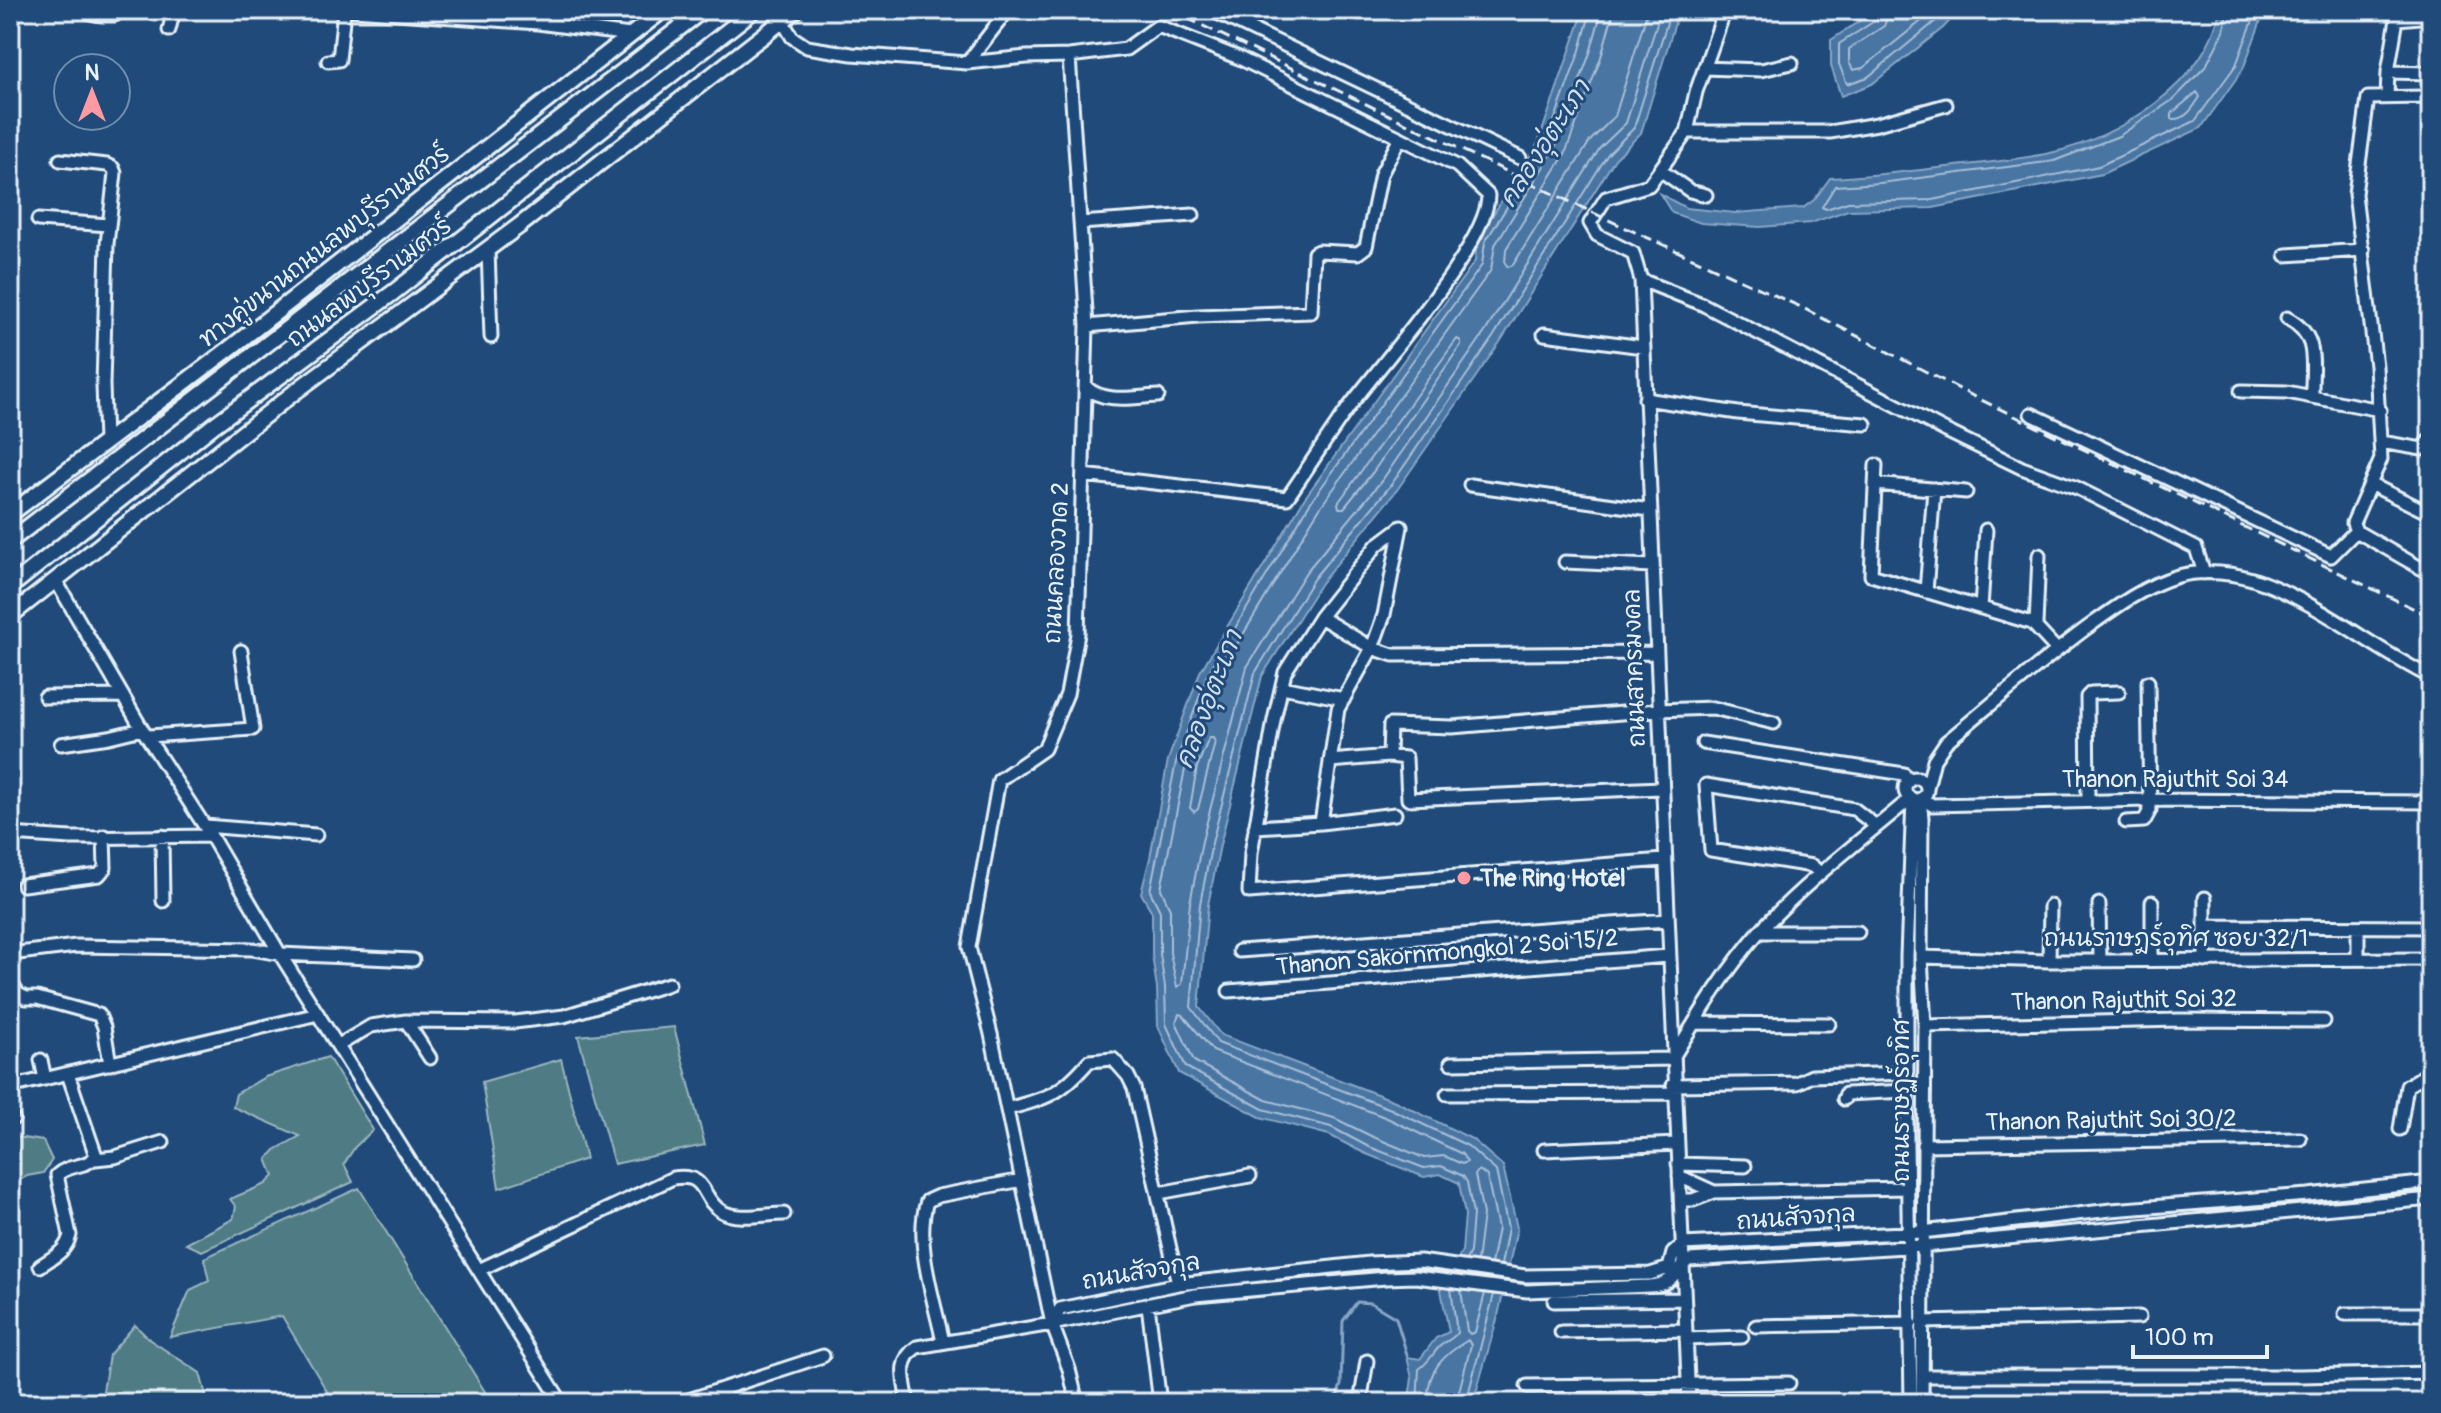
<svg xmlns="http://www.w3.org/2000/svg" width="2441" height="1413" viewBox="0 0 2441 1413" font-family="Pangolin,'Playpen Sans Thai',sans-serif">
  <style>
    .green { fill: #507c84; stroke: #9cb6be; stroke-width: 2 }
    .water { fill: #4874a3; stroke: #88a6c5; stroke-width: 2 }
    .lines { fill: none; stroke-linecap: round; stroke-linejoin: round }
    .shore { stroke: #a8bfd6; stroke-width: 2 }
    .stream { stroke: #88a6c5; stroke-width: 3 }
    .minor-casing { stroke: #e8f1f8; stroke-width: 17 }
    .major-casing { stroke: #e8f1f8; stroke-width: 20 }
    .minor { stroke: #1f4a7a; stroke-width: 11 }
    .major { stroke: #1f4a7a; stroke-width: 14 }
    .rail { stroke: #e8f1f8; stroke-width: 3; stroke-dasharray: 12 6; stroke-linecap: butt }
    .poi-dot { fill: #ff9aa2; stroke: #1f4a7a; stroke-width: 3 }
    .labels { text-anchor: middle; stroke-width: 6; stroke-linejoin: round; paint-order: stroke }
    .street-label { font-size: 24px; fill: #e8f1f8; stroke: #1f4a7a }
    .poi-label { font-size: 24px; font-weight: bold; fill: #e8f1f8; stroke: #1f4a7a; text-anchor: start }
    .water-label { font-size: 26px; font-style: italic; fill: #d0deeb; stroke: #1f4a7a }
  </style>
  <rect width="100%" height="100%" fill="#1f4a7a"/>
  <filter id="ink" filterUnits="userSpaceOnUse"><feTurbulence type="fractalNoise" baseFrequency=".0125" numOctaves="2"/><feDisplacementMap in="SourceGraphic" scale="16" xChannelSelector="R" yChannelSelector="G"/><feConvolveMatrix kernelMatrix="1 2 1 2 8 2 1 2 1" color-interpolation-filters="sRGB"/></filter>
  <g filter="url(#ink)">
    <path class="green" d="M674 1027 705 1145 614 1164 578 1036Z
      M328 1057 373 1130 355 1147 344 1164 353 1182 202 1251 186 1244 233 1219 236 1207 230 1199 266 1184 274 1176 267 1159 275 1150 300 1136 233 1107 236 1094 265 1077Z
      M561 1059 586 1159 499 1188 482 1082Z
      M10 1136 43 1141 52 1160 43 1173 27 1176 10 1185Z
      M359 1188 492 1403H334L282 1316 170 1337 190 1290 209 1281 204 1258Z
      M135 1325 150 1340 200 1373 208 1403H101L109 1355Z"/>
    <path class="water" d="M1584 10H1679L1641 133 1615 159 1500 342 1397 490 1321 583 1262 676 1220 845 1208 905 1199 1007 1221 1035 1395 1101 1472 1139 1503 1166 1517 1228 1498 1316 1473 1403H1410L1409 1398 1412 1378 1407 1357 1420 1359 1436 1338 1449 1332 1441 1290 1462 1251 1465 1215 1459 1183 1440 1174 1424 1177 1364 1153 1329 1135 1260 1117 1179 1073 1158 1026 1157 988 1152 955V912L1141 893 1150 858 1168 760 1200 672 1304 499 1475 261 1477 240 1538 143Z
      M1876 10H1960L1943 28 1872 84 1841 96 1831 66V40Z
      M2220 10H2265L2243 69 2201 128 2102 174 1933 208 1848 210 1811 223 1760 227 1701 223 1672 213 1660 194 1686 208 1735 213 1803 208 1814 200 1830 178C1875 176 1920 170 1965 165 1993 162 2022 159 2050 153 2119 138 2206 83 2220 10Z"/>
    <g class="lines">
      <path class="shore" d="M1602 10 1590 53 1554 150 1495 245 1491 270 1319 509 1216 679 1186 764 1161 889 1170 909V953L1177 987 1182 984 1190 903 1202 841 1247 667 1306 572 1383 479 1485 332 1600 148 1626 123 1661 10
        M1614 10 1601 57 1565 154 1506 249 1505 263 1508 267 1513 265 1590 141 1615 116 1648 10
        M1880 10 1876 20 1839 44V64L1847 84 1868 77 1949 10
        M1890 10 1884 26 1849 49V62L1853 70 1863 68 1935 10
        M2227 10 2224 31 2206 66 2174 99 2119 136 2054 161 1880 183 1835 186 1822 207 1826 209 1848 202 1932 200 2099 166 2195 121 2236 65 2257 10
        M2197 92 2200 97C2193 108 2186 120 2172 119V113Z
        M1457 339 1461 341V345L1373 472 1344 508H1339L1338 503Z
        M1209 738H1213L1215 742 1198 809 1194 812 1190 808 1197 767Z
        M1179 1014 1183 1015 1213 1051 1387 1118 1462 1154 1467 1162 1462 1164 1444 1156 1424 1158 1371 1136 1334 1118 1266 1100 1194 1061 1176 1022Z
        M1466 1260 1470 1252 1473 1214 1467 1182 1463 1176 1441 1166 1424 1168 1367 1146 1331 1127 1263 1109 1186 1067 1166 1024 1165 987 1160 954V911L1150 891 1176 762 1207 675 1310 503 1482 265 1485 242 1545 146 1580 50 1591 10
        M1477 1262 1483 1214 1475 1175 1479 1170 1487 1176 1498 1228 1491 1264
        M1501 1265 1508 1228 1496 1171 1468 1146 1391 1109 1218 1043 1191 1007 1200 904 1212 843 1255 673 1314 578 1391 485 1493 337 1608 154 1634 128 1671 10
        M1461 1290 1467 1331 1470 1334 1475 1332 1485 1293
        M1417 1403 1419 1369C1428 1363 1432 1355 1439 1347 1445 1341 1452 1340 1457 1333L1451 1289
        M1428 1403C1426 1371 1443 1355 1468 1340L1471 1345 1456 1403
        M1466 1403 1494 1294"/>
      <path class="stream" d="M1335 1403 1341 1385 1343 1321 1357 1302 1371 1303 1396 1318 1408 1358"/>
      <defs>
        <path id="minor" d="M85 10C93 16 106 15 115 15L120 10
          M354 10 538 23 630 35
          M1211 10 1520 158
          M783 22 792 37 807 47 852 54 967 63 1027 57 1069 56 1087 326 1078 634 1067 694 1044 749 999 780 969 947 991 1034 1052 1324 1069 1369 1077 1403
          M169 30 174 10
          M1069 56 1126 49 1158 26 1239 58 1457 166 1488 195C1489 243 1381 364 1349 407 1327 437 1308 468 1287 498L1083 475
          M328 61 339 60 344 10
          M967 63 1008 10
          M1704 68 1761 70 1792 63
          M2388 72 2431 73
          M2387 97 2388 72 2397 19 2431 16
          M1687 132H1830L1877 124 1946 105
          M60 160 107 165 113 168 115 173 107 244 103 385 105 441
          M1660 170 1690 191 1706 195
          M38 220 109 225
          M1080 223 1193 215
          M488 249 491 337
          M2286 255 2363 250
          M1641 280 1702 304 1946 431 2022 468 2077 488 2196 548 2204 573
          M2287 318C2321 336 2311 364 2312 397L2380 410
          M1087 326 1198 316 1311 312 1314 253 1318 251 1358 253 1366 247 1381 174 1400 138
          M1544 334 1643 347
          M1086 387C1103 404 1136 397 1158 396
          M2241 391 2287 392 2312 397
          M1645 399 1738 413 1865 424
          M2031 414 2331 556 2356 531
          M2381 442 2422 449 2431 438
          M1876 465 1871 575 2032 623 2057 650
          M1875 484 1966 492
          M2370 484 2431 514
          M1470 485 1650 510
          M1401 527 1377 545 1320 617 1285 672 1274 720 1251 853 1249 892 1664 860
          M2356 531 2353 523 2381 459 2376 366 2355 194 2368 98 2424 97 2431 100
          M2356 531 2431 574
          M1565 562 1652 566
          M56 581 142 729 211 836 280 954 562 1403
          M1926 592 1934 489
          M1981 608 1986 530
          M1320 617 1372 648 1393 655 1656 653
          M2036 625 2039 555
          M1282 687 1344 699
          M45 697 123 696
          M149 736 253 729 241 651
          M1703 743 1904 774 1908 782
          M61 744 109 737 142 729
          M1389 756 1390 725 1452 727 1658 710 1713 708 1774 723
          M1330 761 1389 756 1406 758 1408 799 1661 788
          M1905 789a11 11 0 1 1 22 0a11 11 0 1 1-22 0Z
          M1927 788 1934 760 1946 742C1993 703 2039 663 2088 627 2116 607 2144 586 2178 576 2203 569 2237 573 2261 582 2323 605 2373 649 2431 677
          M1922 798 1932 805 2148 800 2431 802
          M1920 799 1922 818 1921 957 1925 1026 1922 1403
          M2088 800 2087 697 2091 693 2119 692
          M2126 822 2144 821 2150 810 2148 682
          M1321 823 1338 709 1372 648 1384 615 1401 527
          M205 826 316 835
          M1255 827 1321 823 1395 814
          M10 834 71 838 211 836
          M162 836 163 901
          M1820 873 1812 866 1711 850 1706 785 1854 809 1876 826
          M23 885 99 875 105 868 104 836
          M2205 898V961
          M2152 902V960
          M2099 904 2100 960
          M2205 926 2431 927
          M1759 932H1858
          M1239 951 1667 920
          M10 954 76 946 252 949 280 954 413 960
          M1921 957 2049 961 2431 959
          M2358 959V928
          M2049 961 2050 906
          M10 981 18 994 26 998H37L99 1015 104 1027 110 1064
          M1229 991 1668 956
          M406 1021 430 1058
          M1694 1023 1829 1024
          M1925 1026 2179 1020 2324 1021
          M339 1045 371 1026 406 1021 515 1022 564 1016 669 984
          M41 1060 45 1079
          M1451 1063 1672 1059C1699 1015 1725 971 1759 932 1805 882 1859 842 1911 798
          M1673 1085 1797 1083 1812 1076 1907 1073
          M10 1087 318 1014
          M1447 1094 1674 1093
          M1844 1099 1846 1094 1907 1091
          M1007 1109C1048 1098 1061 1094 1089 1061L1113 1059 1128 1076 1134 1088 1178 1284
          M10 1120 13 1119
          M2400 1129 2407 1086 2422 1077H2431
          M1923 1145 2300 1139
          M1544 1150 1677 1144
          M95 1159 115 1157 163 1142
          M1678 1164 1745 1166
          M1679 1176 1714 1192
          M1159 1193 1250 1176
          M1681 1200H1693L1714 1192 1907 1188
          M40 1266C53 1257 66 1252 70 1235L57 1175C68 1164 87 1168 96 1156L68 1074
          M479 1270 673 1178C709 1173 699 1197 721 1211 736 1221 767 1214 784 1214
          M1554 1301 1684 1299
          M1148 1305 1160 1403
          M2345 1314H2431
          M1922 1322 2139 1317
          M1052 1324 1060 1309 1178 1284 1369 1263 1420 1261 1525 1276 1650 1274 1669 1268 1673 1253 1683 1244 1922 1232 2111 1210 2308 1195 2431 1182
          M1756 1326 1911 1323
          M1561 1332 1686 1330
          M1686 1339 1742 1337
          M943 1342C934 1299 914 1242 927 1201L938 1196 1022 1180
          M1922 1376H2301L2431 1373
          M1527 1386 1789 1383
          M722 1389 727 1403
          M679 1403 823 1356
          M908 1403C905 1381 896 1361 917 1347L1052 1324 1195 1295 1386 1278 1416 1277 1527 1291 1650 1286C1676 1284 1671 1272 1689 1260L1922 1246 2431 1199
          M1360 1403 1367 1361
          M1689 1403 1641 280 1633 253 1597 235 1590 223 1606 198 1649 185 1687 132 1696 92 1725 10
          M1911 1403 1907 1143V956L1913 799"/>
        <path id="major" d="M10 514 229 349 663 10
          M10 541 703 10
          M10 587 214 425 394 292 754 10
          M10 616 296 391 519 226 796 10"/>
      </defs>
      <use href="#minor" class="minor-casing"/>
      <use href="#major" class="major-casing"/>
      <use href="#minor" class="minor"/>
      <use href="#major" class="major"/>
      <path class="rail" d="M1170 10 1604 218 1803 308 1973 396 2431 617"/>
    </g>
  </g>
  <circle class="poi-dot" cx="1464" cy="878" r="8"/>
  <g class="labels">
    <g class="street-label">
      <text transform="translate(324 246) rotate(-38)" y="8">ทางคู่ขนานถนนลพบุรีราเมศวร์</text>
      <text transform="translate(369 282) rotate(-37)" y="8">ถนนลพบุรีราเมศวร์</text>
      <text transform="translate(1056 563) rotate(-87)" y="8">ถนนคลองวาด 2</text>
      <text transform="translate(1634 668) rotate(-92)" y="8">ถนนสาครมงคล</text>
      <text x="2175" y="787">Thanon Rajuthit Soi 34</text>
      <text x="2176" y="946">ถนนราษฎร์อุทิศ ซอย 32/1</text>
      <text transform="translate(1447 952) rotate(-5)" y="8">Thanon Sakornmongkol 2 Soi 15/2</text>
      <text transform="translate(2124 1000) rotate(-1)" y="8">Thanon Rajuthit Soi 32</text>
      <text transform="translate(1901 1101) rotate(-90)" y="8">ถนนราษฏร์อุทิศ</text>
      <text transform="translate(2111 1120) rotate(-1)" y="8">Thanon Rajuthit Soi 30/2</text>
      <text transform="translate(1796 1217) rotate(-4)" y="8">ถนนสัจจกุล</text>
      <text transform="translate(1141 1271) rotate(-10)" y="8">ถนนสัจจกุล</text>
    </g>
    <g class="poi-label">
      <text x="1480" y="886">The Ring Hotel</text>
    </g>
    <g class="water-label">
      <text transform="translate(1544 143) rotate(-57)" y="9">คลองอุ่ตะเภา</text>
      <text transform="translate(1208 699) rotate(-69)" y="9">คลองอุ่ตะเภา</text>
    </g>
  </g>
  <rect width="2441" height="1413" fill="none" stroke="#1f4a7a" stroke-width="40"/>
  <rect x="20" y="20" width="2401" height="1373" fill="none" stroke="#e8f1f8" stroke-width="3" filter="url(#ink)"/>
  <g transform="translate(92 92)"><circle r="38" fill="#1f4a7a" stroke="#6f8dac" stroke-width="2"/>
  <path d="M0-6L14 30L0 20L-14 30Z" fill="#ff9aa2"/>
  <text y="-12" font-size="22" font-weight="bold" text-anchor="middle" fill="#e8f1f8">N</text>
  </g>
  <path d="M2133 1345v12h134v-12" fill="none" stroke="#e8f1f8" stroke-width="4"/>
  <text x="2145" y="1345" font-size="24" fill="#e8f1f8" stroke="#1f4a7a" stroke-width="6" paint-order="stroke">100 m</text>
</svg>
